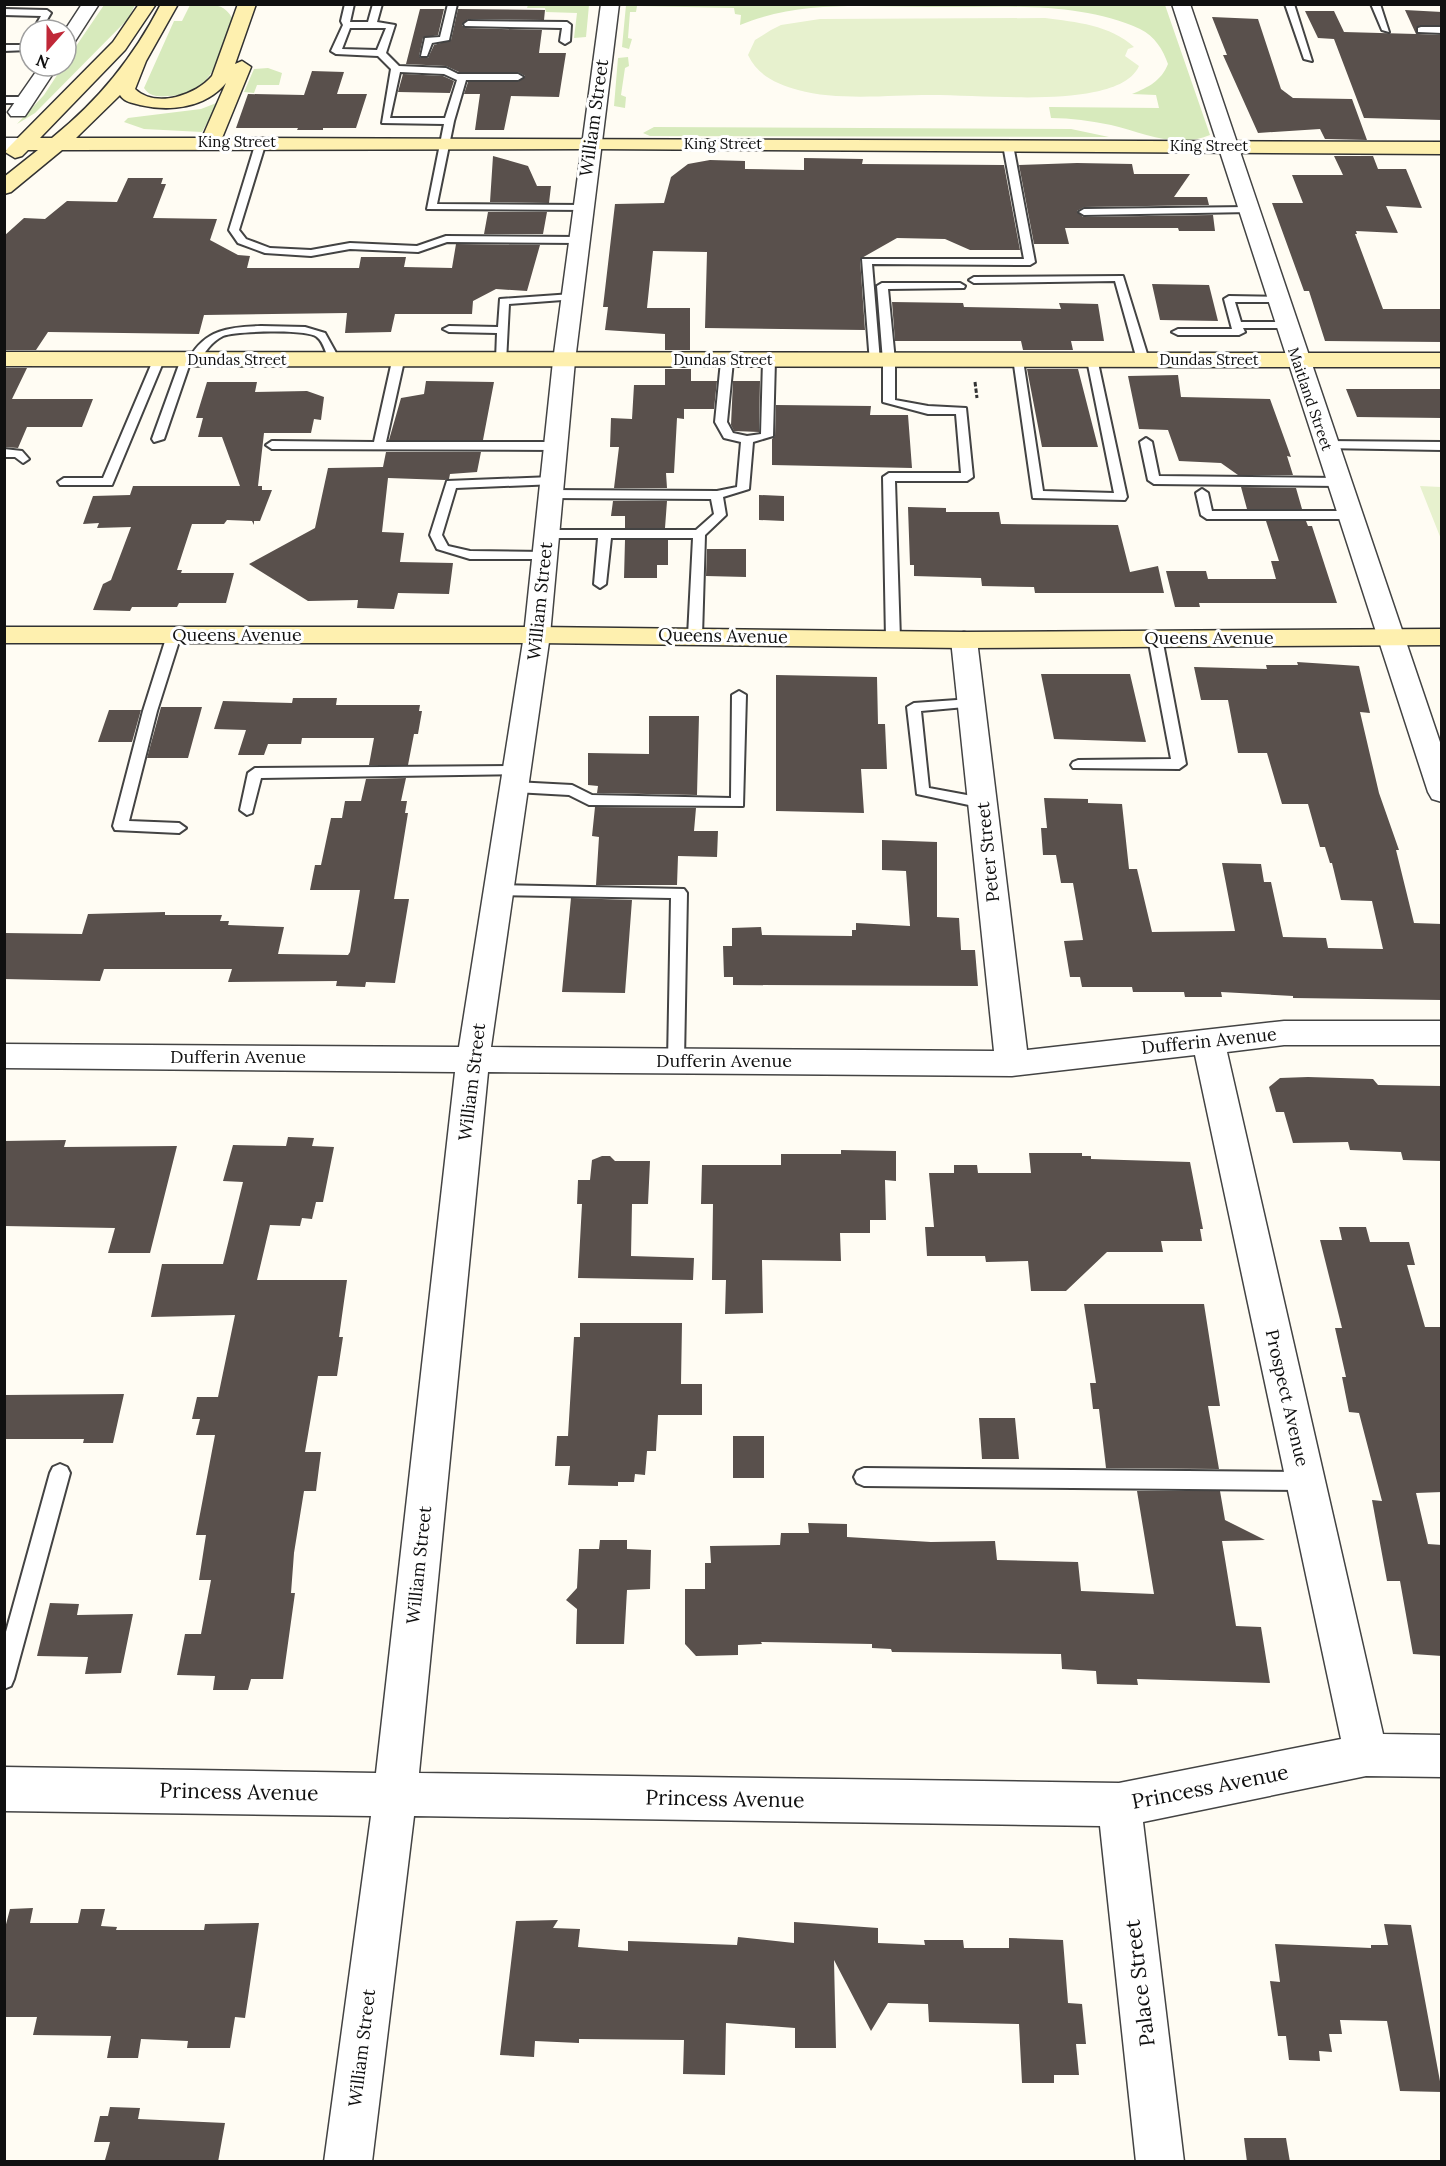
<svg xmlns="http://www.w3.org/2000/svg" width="1446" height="2166" viewBox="0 0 1446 2166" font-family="Lora,serif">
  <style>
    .green { fill: #d7eabc }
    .pitch { fill: #e7f1ce }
    .building { fill: #59504c }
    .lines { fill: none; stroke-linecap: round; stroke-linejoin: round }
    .service-casing { stroke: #434343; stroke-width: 4 }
    .minor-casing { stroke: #434343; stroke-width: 3 }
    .tertiary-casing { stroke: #434343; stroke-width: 3 }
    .secondary-casing { stroke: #323232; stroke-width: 3 }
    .path { stroke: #323232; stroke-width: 3; stroke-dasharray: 4.5 2; stroke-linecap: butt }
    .service { fill: #fff; fill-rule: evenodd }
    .minor { fill: #fff; fill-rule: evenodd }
    .tertiary { fill: #fff; fill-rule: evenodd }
    .secondary { fill: #fef0af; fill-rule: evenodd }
    .labels { text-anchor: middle; stroke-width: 6; stroke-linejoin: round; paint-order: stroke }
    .far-street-label { font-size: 15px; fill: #101010; stroke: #fff }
    .street-label { font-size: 18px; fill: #101010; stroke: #fff }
    .near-street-label { font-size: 21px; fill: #101010; stroke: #fff }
  </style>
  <rect width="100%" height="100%" fill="#fffcf3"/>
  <path class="green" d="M104 5H135L128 19 35 113 17 124 44 95 63 66H66V61Z
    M190 5C207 5 223 1 232 18 218 55 216 94 169 96 159 97 150 97 144 88L174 21H182Z
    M528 5H589L586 37 574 38 577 13 546 12 545 8H527Z
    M626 5H1165L1210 135C1177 149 1144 133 1111 125 1091 121 1071 118 1051 118L1049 107 1159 108 1156 95 1132 94C1149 87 1161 81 1168 64 1163 50 1155 36 1140 29 1076 0 999 8 929 7 867 7 799 0 740 25L741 15 735 14 734 8 637 6 636 12H630L628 38 632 39 629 49 622 47Z
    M628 57 629 66 625 68 621 95 626 97 625 108 614 106 618 58Z
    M268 68 282 73 279 85H257L254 93 244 92 254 69Z
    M219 102 202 132 144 129 124 122 128 118 201 109Z
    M654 127 1071 129 1109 137 650 136 643 133Z"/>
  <path class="pitch" d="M1045 18C1076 22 1110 25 1134 47L1128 49 1125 56 1139 66C1132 82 1110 89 1094 92 1048 102 978 95 930 95 890 95 837 101 798 90 777 84 758 76 748 55L755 40 771 30 781 25 820 19Z
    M1420 486 1441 487V539Z"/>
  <path class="building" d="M420 9H444L438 35 423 38 419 56 421 58H428L434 45 451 40 458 9 545 10 544 20 468 19 462 25 465 28 542 30 539 53H566L559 97 511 96 504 130H475L480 94H464L468 82H518L525 76 518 72H459L446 66 406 64Z
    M1405 10 1442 12V25H1421L1416 28 1418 34 1442 35V120L1364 118 1334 39 1318 38 1305 11H1334L1344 32 1416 34Z
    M1212 17 1258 19 1281 89 1293 98 1352 99 1367 140 1325 139 1320 129 1258 133 1223 55H1227Z
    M312 71 344 72 337 94H367L356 128H323V130H297L298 128H236L248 94 304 95Z
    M403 74 443 76 454 81 450 93 398 92Z
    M493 156 528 166 537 186H551L549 203 490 202Z
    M1334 156H1373L1378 169H1406L1422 208 1386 206 1398 233 1356 231 1357 234H1355L1383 309H1442V342L1325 341 1309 291H1304L1272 203H1303L1292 175H1343Z
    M804 158 863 159 862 164 1004 165 1020 250H970L945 239 897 238 860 259 865 330 705 328 707 252 653 251 647 308H690V350H665V334L605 330 608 307H603L615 204 664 203 671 177 688 164 710 160 745 161V169L804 170Z
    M1077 163 1132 164 1134 174H1190L1174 197H1207L1209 205 1084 207 1077 211 1083 217 1213 215 1215 231H1179L1178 228H1065L1069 244H1034L1019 165Z
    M128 178H163L161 184H166L153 218 217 219 210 240 238 255 250 256 247 268H359L361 257H406L404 267 452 268 456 244 540 245 527 291 496 289 473 301 472 314H395L391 332 345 333 347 313 204 315 199 334 48 332 36 350H4V236L24 218 45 219 67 201 117 202Z
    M488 212H547L543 234H484Z
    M1152 284 1209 285 1218 321 1160 320Z
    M892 302 963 303 964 307 1061 309 1059 303 1098 304 1104 341H1071L1073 350H1023L1021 341H895Z
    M4 368H27L12 399H93L82 427H27L18 448 4 447Z
    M665 369H691V381H717L714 409H684V419L677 418 674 473H666L667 488H614L619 447H610L611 418 632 419 634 385H665Z
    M1027 369H1078L1098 447H1042Z
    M1178 375 1181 397 1270 399 1291 457 1287 456 1293 475H1238L1221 463 1179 461 1168 430 1139 429 1128 376Z
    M426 381 494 382 483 440H389L401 398 424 394Z
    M733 381H760L759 432 734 431 731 425Z
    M207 382H257L255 392 307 391 324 397 321 420 314 419 311 433H264L258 486H262V490H272L260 521H254V525L252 521 227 520 224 524H192L177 570H182L181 573H234L226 603H179L177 607H132L130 611 93 610 103 584 111 580 131 527 97 528 99 523 83 524 93 496 130 495 133 486H240L222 437H198L203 418H196Z
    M1346 389H1442V418L1357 417Z
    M776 405 871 406 870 415H908L912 468 772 465V439L775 436Z
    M386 452H481L477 472 450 474 449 479 445 480 388 478 382 532 404 533 400 562 453 563 449 594 398 593 394 609 357 608 358 600 308 601 249 564 315 528 328 468 383 467Z
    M1241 487 1296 488 1302 509H1247Z
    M759 495 784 496V521L759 520Z
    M613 501H667L665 528H625V516H611Z
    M908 507 946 508V512H999L1001 524 1118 525 1130 572 1158 566 1164 593H1035L1034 587 982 586 981 578 914 576V565H910Z
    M1266 521H1306L1308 526H1312L1337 603H1199L1200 607H1175L1166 571H1206L1208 579H1276L1271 561H1279Z
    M625 540H668V565H657V578H624Z
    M707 549H746V577L706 576Z
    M1297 662 1359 666 1370 713 1360 712 1379 793 1399 850H1396L1414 923 1442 924V1000L1293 998V996L1221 992 1222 997H1185L1184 992H1133L1132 987H1082L1080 977H1070L1064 941 1083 940 1073 883H1061L1056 855H1043L1041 828H1047L1044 798 1088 799V803L1122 804 1129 869H1137L1152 932 1235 931 1222 863 1261 864 1264 882H1271L1283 937 1326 938 1328 948 1383 949 1372 901 1341 900 1332 863H1330L1325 847H1320L1308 804H1282L1267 753H1238L1228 700H1201L1194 667 1267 669 1266 665H1298Z
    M1041 674H1130L1146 742 1054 739Z
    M776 675 877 677 878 724H885L887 769H861L864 813 776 811Z
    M293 698H337L336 705H420L419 711H422L418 734H414L408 765H369L374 738H302L301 744H268L264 755H238L246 730 214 729 223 701 292 703Z
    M161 707H202L188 758H147Z
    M109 710H141L132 742H98Z
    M649 716H699L697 795 597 793 598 786 588 785V753L649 754Z
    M406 778 401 801H407L405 813H408L394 899H409L395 983 366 982 365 987 336 986 337 981 228 982 232 969H104L100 981 4 979V933L82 934 88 914 165 912V915H222L220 921H229L228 925 284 927 278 954 348 955 350 952 360 890H310L315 865H321L331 818H342L345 801H361L366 779Z
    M595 807 696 808 694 831H718L717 857 678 856 677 885H596L599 837 592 836Z
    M882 840 937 842V917L959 918 961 950H975L978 986 733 985V977H724L723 946H732V928L761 927 762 935 852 936V930H856V923L910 926 906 871 882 870Z
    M571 898 632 900 625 993 562 992Z
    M1308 1077 1373 1079 1378 1085 1442 1086V1161L1403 1160 1401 1152 1350 1150 1348 1142 1293 1143 1284 1112H1276L1269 1087 1280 1078Z
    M288 1137 314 1138 312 1146 334 1147 323 1202H316L312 1219 302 1218 300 1226 270 1225 257 1280H347L339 1337H343L337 1376H318L305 1452H321L316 1491H304L294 1553 291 1593H295L283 1679H251L248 1690H213L215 1676 177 1675 185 1634H201L211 1580H199L206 1535H196L215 1435H196L200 1419H192L197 1397H218L235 1315 151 1317 162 1264H223L243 1182 223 1181 233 1145 286 1146Z
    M66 1140 64 1147 177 1146 150 1253H108L115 1228 4 1226V1141Z
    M841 1150 896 1151V1181L885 1180 886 1220H870V1233H840L841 1261 762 1260 763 1313 725 1314 726 1280H712L713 1204H701L702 1165H781V1154H841Z
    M1029 1153H1082V1156H1091V1159L1190 1162 1203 1229H1200L1202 1241H1161L1163 1252H1107L1066 1291H1031L1028 1261 986 1262 985 1256H927L925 1227H934L929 1173H954V1165H977L978 1173H1031Z
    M602 1156H610L615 1161H650L648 1204H632L631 1256 694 1258 693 1280 578 1278 582 1204H577L578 1180H590L592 1160Z
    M1339 1227H1366L1370 1242H1409L1415 1265H1407L1425 1327H1442V1492L1416 1493 1428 1544 1442 1545V1656L1413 1654 1400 1581H1387L1372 1500 1382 1501 1359 1413 1349 1412 1342 1377H1346L1335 1328H1342L1320 1240H1342Z
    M1084 1304H1204L1220 1406H1208L1219 1469 1106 1468 1099 1409H1093L1090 1383H1096Z
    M580 1323H682L681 1384H702V1415H658L656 1451H647L645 1475 635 1474 634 1482H618V1486L568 1485 570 1466H555L557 1436H568L574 1337H580Z
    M124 1394 113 1443H83L84 1439H4V1395Z
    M979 1418H1015L1019 1459H982Z
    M733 1436H764V1478H733Z
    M1137 1491H1220L1225 1520 1265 1540 1222 1541 1236 1626 1261 1627 1270 1683 1137 1679 1138 1685 1097 1684 1096 1671 1062 1669 1061 1654 892 1652 891 1649 872 1648V1644L761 1642 762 1644 738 1645V1655L696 1656 685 1644V1589H705V1563H711L710 1546 780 1545 781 1533H809L808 1523 847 1524V1537L931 1542 995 1541 997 1560 1078 1562 1081 1591 1154 1594Z
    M600 1540H627V1549L651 1550 650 1589 627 1590 624 1644H576L577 1609 566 1600 577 1588 579 1549H599Z
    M50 1603 79 1604 77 1615 133 1614 121 1673 85 1674 88 1657 37 1656Z
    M33 1908 30 1923H78L81 1909H105L101 1926 117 1927 116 1930H204L205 1924 259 1923 245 2018 235 2017 230 2048H187L188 2041 141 2039 138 2058H107L111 2036 33 2035 37 2017H4V1932L10 1909Z
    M558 1920 553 1928 580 1929 578 1947 628 1951V1941L737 1945 738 1937 794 1943V1922L878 1928V1943L925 1945 924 1940H963L964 1948H1009V1938L1063 1940 1068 2003 1082 2004 1086 2044H1076L1079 2075H1054V2083H1022L1019 2024 929 2022 928 2004 888 2003 871 2031 834 1960 836 2048H795V2028L726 2023 725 2075 683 2074 684 2040 579 2039V2043L535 2041 534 2057 500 2055 516 1921Z
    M1384 1924 1411 1925 1442 2092 1400 2091 1387 2021 1340 2020 1342 2034H1329L1332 2052 1319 2051 1320 2061 1289 2060 1286 2036H1278L1270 1981 1280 1982 1275 1944 1371 1948V1945H1388Z
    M110 2107 140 2108 138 2119 225 2123 218 2162 105 2160 110 2142H94L100 2116H108Z
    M1244 2138H1286L1290 2162H1247Z"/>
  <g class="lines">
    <defs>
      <path id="service" d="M345 4H354L350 22H368L373 4H382L377 22 395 25 386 53 399 66 446 68 458 74H518L523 77 518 80H466L454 121 437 204 584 205 588 206V210L427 209 444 124 382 123 391 69 378 56 336 54 331 51 343 25 341 21ZM350 28H386L377 50 342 49ZM400 72 444 74 457 80 445 118H390Z
        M448 4H457L449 40 432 43 427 56H421L425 38 440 37Z
        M1285 4H1294L1312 61 1304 59Z
        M1371 4H1380L1389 32 1382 30Z
        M4 9 47 10 51 13 41 30H33L41 16 4 15Z
        M468 21 567 22 571 25 570 41 565 44 560 41 562 28 465 26 464 24Z
        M1421 27H1442V33L1418 32V28Z
        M30 39 29 50 4 51V45H23Z
        M4 97H26L31 100 26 103H4Z
        M261 139 266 142 239 230 246 239 270 248 311 250 350 243 417 246 446 236 578 237 583 240 578 243 447 242 418 252 350 249 311 256 265 253 238 243 229 230 256 142Z
        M1008 142 1013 145 1035 262 1030 265 872 264 880 361 870 363 862 259H1024L1003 145Z
        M1247 207 1252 210 1251 212 1084 215 1079 212 1084 209Z
        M1123 276 1149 360 1147 362 1137 360 1115 281 974 283 969 280 974 277Z
        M960 283 965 286 964 288 888 289 895 361V400L928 406 966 408 973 477 967 481H895L900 639 893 643 886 639 883 477 889 473H961L956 414H928L883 402V361L877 286 882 283Z
        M572 294 577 297 576 299 509 304 506 362 496 360 497 333 449 332 443 329 449 326 498 327 500 299Z
        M1229 296 1281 297V301L1277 302H1235L1241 322H1285L1291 325 1285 328H1243L1245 332 1239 335H1178L1172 332 1178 329H1232L1224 299Z
        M261 326 305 327 325 333 340 360 330 362C326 355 324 342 317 337 307 329 235 331 223 336 211 342 205 352 198 363H190L164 439 154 442 152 439 181 359H189C205 329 230 327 261 326Z
        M154 358 164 360 112 485H60L58 482 64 478H103Z
        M398 358 404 361 386 442H556L562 446 556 450 272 449 266 445 272 441 374 442 392 361Z
        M727 358 733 361 727 422 733 433 747 436 761 434 763 360 769 357 775 360 773 436 753 442 749 489 723 497 726 515 705 535 702 636 695 640 688 636 693 538H611L606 584 600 588 594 584 598 538H547L541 534 547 530H696L714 514 711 499 551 498 545 494 551 490 717 491 737 487 741 442 724 438 715 422 721 361Z
        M1013 358 1023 360 1043 491 1114 493 1087 360 1097 358 1127 497 1125 500 1033 498Z
        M1146 438 1152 442 1159 476 1338 478 1344 482 1338 486 1154 484 1148 480 1140 442Z
        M1326 441 1442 442V450L1322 448 1320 445Z
        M4 449 22 451 29 459 23 463 15 457H4Z
        M552 477 556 478V484L456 488 442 535 448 546 470 551 545 552 549 553V559H470L437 549 430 535 447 481Z
        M1202 489 1208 493 1212 511H1350L1356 515 1350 519H1207L1201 515 1196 493Z
        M174 631 181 635 157 711 129 821 179 823 186 828 179 833 115 830 113 826 143 711 167 635Z
        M1155 634 1162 638 1186 764 1179 769 1073 768 1071 765 1073 762 1078 760 1171 759 1148 638Z
        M739 691 746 695 743 806 589 805 569 795 515 792 508 787 515 782 572 785 592 795 731 798 732 695Z
        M971 699 978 703 976 706 921 711 929 788 983 798 990 803 983 808 917 794 907 707 914 703Z
        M517 766 522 768 524 771 522 774 261 778 252 813 247 815 240 810 248 773 255 768Z
        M499 885 684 889 687 893 684 1061 682 1065 676 1067 668 1061 671 898 499 895 491 890Z
        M60 1464 67 1467 70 1473 14 1679 11 1686 4 1689V1639L50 1473 53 1467Z
        M864 1468 1306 1472 1313 1475 1316 1481 1313 1487 1306 1490 864 1486 857 1483 854 1477 857 1471Z"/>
      <path id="minor" d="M82 4H99L72 46 66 47 65 30Z
        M601 4H619L575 361 550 635 491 1047 994 1051 951 640 955 634 964 632 973 634 977 640 1027 1050 1284 1021H1442V1045H1284L1227 1052 1383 1734 1442 1735V1777L1366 1776 1143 1822 1184 2162H1136L1100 1826 414 1816 372 2162H324L371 1816 4 1811V1767L376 1773 455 1072 4 1068V1044L459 1047 524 635 553 361ZM1195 1055 1341 1739 1119 1783 419 1773 488 1072 1012 1076Z
        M1172 4H1190L1442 748V802L1432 799 1428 792Z
        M40 66H58L25 116H11L8 112Z"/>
      <path id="tertiary" d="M4 138H25L35 144 25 150H4Z"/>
      <path id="secondary" d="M139 4H156L125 50 40 138H52C99 100 133 58 161 4H178L146 61 135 89C156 109 196 95 212 76L238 4H256L235 64 242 61 251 67 222 138 1442 142V154L590 149 62 150 11 192 4 194V177L38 150H28L22 156 15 158 5 152 8 148 113 42ZM226 83 202 138H76L120 95C124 102 133 103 140 105 170 112 205 108 226 83Z
        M4 352 1442 353V367L4 366Z
        M4 627H537L964 632 1442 629V645L964 648 537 643H4Z"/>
    </defs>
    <use href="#service" class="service-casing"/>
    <use href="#minor" class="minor-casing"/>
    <use href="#tertiary" class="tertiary-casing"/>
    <use href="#secondary" class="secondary-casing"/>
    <path class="path" d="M975 382 977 398"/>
    <use href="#service" class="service"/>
    <use href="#minor" class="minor"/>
    <use href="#tertiary" class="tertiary"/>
    <use href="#secondary" class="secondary"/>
  </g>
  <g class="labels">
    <g class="far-street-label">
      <text x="237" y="147">King Street</text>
      <text x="723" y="149">King Street</text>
      <text x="1209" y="151">King Street</text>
      <text x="237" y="365">Dundas Street</text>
      <text x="723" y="365">Dundas Street</text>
      <text x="1209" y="365">Dundas Street</text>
      <text transform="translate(1310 399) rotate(71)" y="5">Maitland Street</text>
    </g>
    <g class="street-label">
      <text transform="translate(594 118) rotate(-82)" y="6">William Street</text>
      <text transform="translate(540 601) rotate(-84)" y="6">William Street</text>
      <text x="237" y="641">Queens Avenue</text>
      <text transform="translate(723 636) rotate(1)" y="6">Queens Avenue</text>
      <text x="1209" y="644">Queens Avenue</text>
      <text transform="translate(988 852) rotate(-96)" y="6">Peter Street</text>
      <text transform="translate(1209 1041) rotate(-6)" y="6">Dufferin Avenue</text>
      <text x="238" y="1063">Dufferin Avenue</text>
      <text x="724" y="1067">Dufferin Avenue</text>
      <text transform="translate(472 1082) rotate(-83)" y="6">William Street</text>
      <text transform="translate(1287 1398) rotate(77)" y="6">Prospect Avenue</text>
      <text transform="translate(419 1565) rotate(-84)" y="6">William Street</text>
      <text transform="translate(362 2048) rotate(-83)" y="6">William Street</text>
    </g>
    <g class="near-street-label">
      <text transform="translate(1210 1787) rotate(-11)" y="7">Princess Avenue</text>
      <text transform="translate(239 1792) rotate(1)" y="7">Princess Avenue</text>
      <text transform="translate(725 1799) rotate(1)" y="7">Princess Avenue</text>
      <text transform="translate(1140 1983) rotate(-97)" y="7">Palace Street</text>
    </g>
  </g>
  <rect width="1446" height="2166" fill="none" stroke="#101010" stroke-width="12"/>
  <g transform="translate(48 48) rotate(201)"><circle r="28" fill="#ffffff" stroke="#9f9f9f" stroke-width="1.5"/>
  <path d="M0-4.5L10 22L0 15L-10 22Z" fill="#c02838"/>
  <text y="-9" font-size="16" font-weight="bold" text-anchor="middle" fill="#101010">N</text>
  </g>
</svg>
